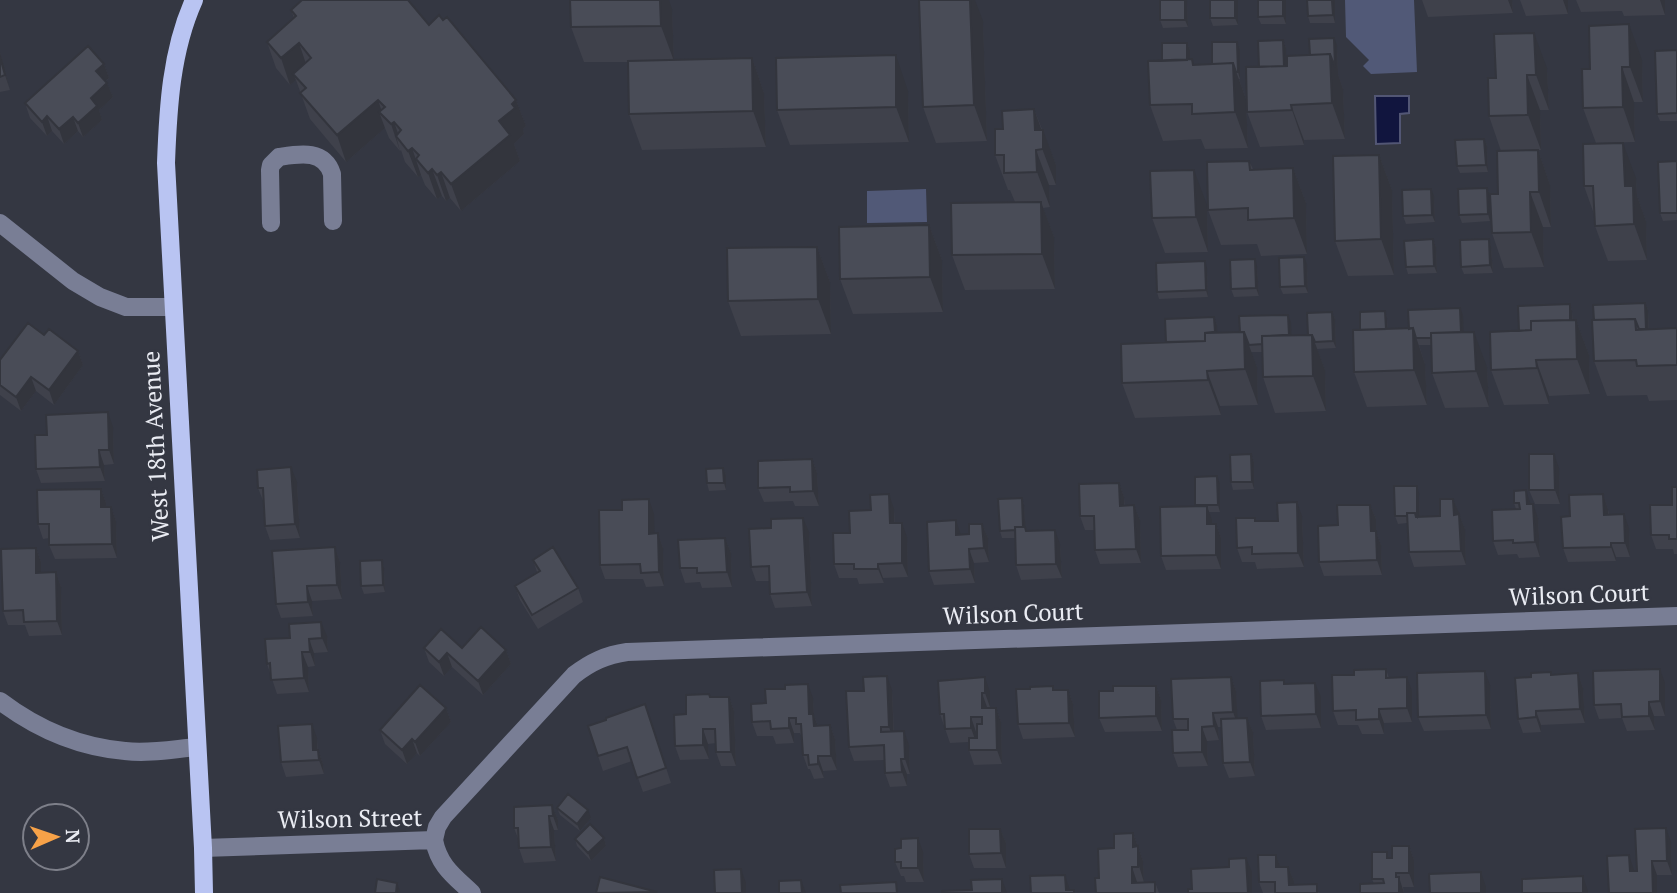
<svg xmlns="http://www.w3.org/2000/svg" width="1677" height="893" viewBox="0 0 1677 893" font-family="'PT Serif',serif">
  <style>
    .green { fill: #515977 }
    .water { fill: #11153e; stroke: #525674; stroke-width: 2 }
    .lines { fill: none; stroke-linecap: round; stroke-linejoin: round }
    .minor { stroke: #797e95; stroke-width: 18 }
    .major { stroke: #b9c4f2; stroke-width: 18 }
    .wall { fill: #3f414b }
    .shaded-wall { fill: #33353d }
    .building { fill: #494c57; stroke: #33353d; stroke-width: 2 }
    .labels { text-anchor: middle; stroke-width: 5; stroke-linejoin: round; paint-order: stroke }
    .street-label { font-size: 24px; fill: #eaecf3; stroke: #343742 }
  </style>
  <rect width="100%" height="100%" fill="#343742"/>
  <path class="green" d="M1345 0H1414L1417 72 1371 74 1363 66 1369 60 1346 37Z
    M926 189 927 222 867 223V191Z"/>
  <path class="water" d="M1375 96H1409V113L1400 114V143L1376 144Z"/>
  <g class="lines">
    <path class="minor" d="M0 223 73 281 100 297 126 307H172
      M271 223 270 170 271 165 279 157C299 154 324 149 332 174L333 221
      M0 701C37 729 79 747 125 751 149 754 174 749 197 747
      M434 840 437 827 443 817 574 675C591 662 606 655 627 652L1677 616
      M203 848 434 840C439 866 454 876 472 893"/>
    <path class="major" d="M194 0C171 51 168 108 166 163L203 848 204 893"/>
  </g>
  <path class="wall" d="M1160 0H1187L1188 27 1163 28 1160 20Z
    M1210 0H1238V25L1213 26 1210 18Z
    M1258 0H1286V24H1261L1258 17Z
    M1335 0V23H1310L1308 16Z
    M1422 0H1512L1513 13 1428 17Z
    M1520 0H1568V14L1526 16Z
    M1576 0H1665V15L1624 16 1622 11 1581 12Z
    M672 9 674 60 752 58 764 93 766 147 642 150 629 114 628 62H584L571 27Z
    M291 10 429 25 516 100 526 126 523 129 524 134 514 144 520 161 461 211 450 198 446 201 442 196 437 199 425 185 421 175 418 177 405 162 401 150 400 151 389 138 385 128 346 162 310 119 296 80 290 85 276 68 267 42 294 18Z
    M983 21 987 141 936 143 923 107Z
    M1283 40 1286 48V66L1310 55 1337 45 1338 74 1343 89 1345 139 1304 140V145L1260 147 1247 112 1259 67Z
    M1237 42 1240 49V79H1239L1246 99 1248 148 1205 149 1201 139 1163 141 1150 105 1162 61 1187 43 1190 50V60L1194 65 1212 64Z
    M1677 50V121H1660L1657 114Z
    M0 52 10 90 0 92Z
    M1642 60 1643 102H1634L1635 142 1596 143 1583 108 1590 69Z
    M104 64 109 78 106 81 113 97 99 110 102 120 83 137 78 131 64 144 52 131 47 136 30 118 25 103Z
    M1547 68 1549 110H1540L1541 150H1538L1550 185 1551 227H1543L1544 267 1504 268 1492 233 1498 194 1501 151 1489 116 1496 78Z
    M908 91 909 142 790 145 777 110Z
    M1034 109 1056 165V185H1049L1050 207 1043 208 1054 237 1055 289 965 290 952 255 1015 202 1010 190H1008L995 155 1003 129Z
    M1484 139 1487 146 1488 172 1460 173 1457 166Z
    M1379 155 1392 190 1394 275 1348 276 1335 241Z
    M1249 161 1253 169 1293 168 1306 203 1307 254 1261 256 1257 244 1221 245 1208 210Z
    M1677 161V220L1663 221 1660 213Z
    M1636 178 1637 196 1646 221 1647 260 1608 261 1595 226 1594 214 1584 186Z
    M1487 188 1490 195V221L1462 223 1459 215Z
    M1434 196 1435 222 1406 224 1403 216Z
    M1207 205 1208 252 1165 253 1152 218Z
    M929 225 942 260 943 312 853 314 840 279Z
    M1433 239 1436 247 1437 273 1408 274 1406 267Z
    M1489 239 1491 247 1493 273 1464 274 1461 267Z
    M817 247 830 282 831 334 741 336 728 301Z
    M1307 264 1308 293 1283 294 1280 287Z
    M1257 266 1259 296 1234 297 1231 289Z
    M1207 268 1208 297 1159 299 1157 292Z
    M1645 303 1648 310 1649 329 1677 328V400L1649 401 1647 395 1607 396 1594 361Z
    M1570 304 1572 311 1573 320H1576L1589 355 1590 394 1549 396V404L1504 405 1491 370 1519 331Z
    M1385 311 1387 318 1388 329H1409L1463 315V332L1487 367 1489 407 1445 408 1432 373 1431 345H1419L1425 364 1427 405 1367 407 1354 372 1360 330Z
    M1332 312 1335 319 1336 348 1317 349 1325 370 1326 411 1275 413 1263 377 1262 352H1251L1257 367 1258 405 1220 406 1221 415 1135 418 1122 383 1166 342 1214 317 1217 325V332H1240L1291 322V335H1308Z
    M44 335 78 351 83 365 54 405 36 391 21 411 0 395V360Z
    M113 427 114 464 104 465 105 481 41 483 36 469 47 435Z
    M1251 454 1254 462V489L1233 490 1231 482Z
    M812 459 817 473 819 506H795L793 501 764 502 758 488Z
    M723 468 726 475V490L709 491 707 483Z
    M1559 468 1560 504H1535L1529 490Z
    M297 482 300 538 270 540 265 526 264 503 258 488Z
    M1119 483 1124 497 1125 506 1134 505 1140 520 1141 563 1100 564 1095 550 1094 530H1085L1080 516Z
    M1220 484V512H1209L1212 524H1216L1221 538V569L1166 570 1161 556 1196 506Z
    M1677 487V554H1674L1673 549H1656L1651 535 1672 505Z
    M101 489 106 503V507H111L116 521 117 558 55 559 49 545V538L43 539 38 524Z
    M1419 493 1420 517 1440 516 1453 499 1465 529 1466 565 1414 567 1409 552 1407 523 1398 524 1395 516Z
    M1603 494 1608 509 1609 514 1629 528 1630 557H1616V561L1568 562 1563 548 1570 516Z
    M1022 498 1024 505 1025 527 1027 531 1060 544 1062 578 1021 580 1016 565 1015 538H1002L1000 531Z
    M1514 503 1531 504 1538 518 1540 557 1519 558 1517 554 1498 555 1493 541 1516 509Z
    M1370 505 1376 519V532L1381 545 1382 575 1324 576 1319 562 1338 525Z
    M894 509 895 523 907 537 908 577 883 578 884 583 859 584 857 578H839L834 564 850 533 871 510Z
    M654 514V534L658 533 663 548 664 586 646 587 643 579H605L600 565Z
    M1302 516 1304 567 1257 569 1255 562H1242L1237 548 1255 518 1256 521H1278Z
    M982 524 988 538 989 562 974 563 975 583 934 585 929 571 961 535 969 534Z
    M809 532 812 606 775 608 770 594 769 581H756L751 567Z
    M725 538 731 553 732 587 702 588 700 582 685 583 680 568Z
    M335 547 340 562 342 599 312 601 313 616 281 618 276 604Z
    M36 548 41 562V573L56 572 61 587 62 635 29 636 25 625H8L3 611Z
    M382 560 384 568 385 592 364 594 361 586Z
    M533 560 578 588 583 602 538 629 520 600 515 586 537 572Z
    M327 636 328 652 314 653 315 666 308 667 309 692 277 694 267 664 265 639Z
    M424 648 506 650 511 664 483 695 452 667 444 676 429 662Z
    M1386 669 1389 678 1412 691V722L1384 723V734H1362L1358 725H1338L1333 711 1354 675Z
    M1578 673 1583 688 1585 723 1541 725V732L1523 733 1518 719Z
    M1231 677 1236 691 1237 718H1247L1253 732 1255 776 1229 778 1223 763 1222 727H1218L1219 740 1207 741 1208 766 1178 767 1173 753 1177 730 1173 719Z
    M1284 680 1285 684 1321 697V728L1266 730 1261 716Z
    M938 681 990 692V707H987V708H996L1001 722 1002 764 974 765 969 750V742L950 743 940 714Z
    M1665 683V716H1654L1655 730 1627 731 1622 718 1599 719 1594 705Z
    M1490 685 1491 729 1424 731 1418 717Z
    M1053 686 1054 690H1068L1073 704 1075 737 1023 739 1018 724 1030 689Z
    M1156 686 1161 700 1162 731 1105 732 1099 718 1113 691Z
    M892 690 894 731 909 745 910 774H907V786L890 787 885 773V760L854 761 849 747Z
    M709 694 711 697H729L734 711 736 766H721L716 752V743L708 744 709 759 680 760 675 746 686 714Z
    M813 698 814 716 818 726 830 725 835 739 837 770 823 771 824 778 814 779 810 769H808L803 755 802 738 800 733H794V743L776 744 773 736H757L752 722Z
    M446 708 451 722 420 756 417 753 407 764 385 744 380 730Z
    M650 719 671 783 643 792 632 761 603 771 598 756Z
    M317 738 318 750 323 764 324 774 286 777 281 762Z
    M552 805 558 820V830H554L556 861 524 863 519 848V841L514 828Z
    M557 808 591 818 580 831 560 815Z
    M1000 829 1006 843V868H974L969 854Z
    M1133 833 1143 861 1144 882H1137V883L1155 882 1159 893H1096L1099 878 1114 848Z
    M604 838 606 846 591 861 577 846 575 839Z
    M1671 842 1672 875H1657V893H1609Z
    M1409 846 1414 860V887H1403L1404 893H1360L1374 884 1372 879 1389 858H1392Z
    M923 852 924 882H906L904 876H901L895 862Z
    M1276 855 1280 867H1288L1294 881V885L1320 893H1263L1259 882Z"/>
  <path class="shaded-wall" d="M660 0H669L672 9 674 61 661 26Z
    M970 0H975L983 21 987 141 974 105Z
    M1185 0H1187L1188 27 1185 20Z
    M1235 0H1238V25L1235 18Z
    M1283 0H1286V24L1283 16Z
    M1332 0H1335V23L1333 15Z
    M1508 0H1512L1513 13Z
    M1563 0H1568V14Z
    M1660 0H1665V15Z
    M1629 24 1642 60 1643 102 1630 67Z
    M1534 33 1547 68 1549 110 1536 75Z
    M1334 38 1337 45 1338 74 1343 89 1345 139 1332 103 1330 54Z
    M1283 40 1286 48 1287 78 1284 70Z
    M1237 42 1240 49V79L1238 72Z
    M299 43 308 70 293 74 296 80 290 85 281 58Z
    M1187 43 1190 50V80L1187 73Z
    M0 52 10 90 5 75 0 57Z
    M896 55 908 91 909 142 896 107Z
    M752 58 764 93 766 147 753 111Z
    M1233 63 1246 99 1248 148 1235 112Z
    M104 64 109 78 101 85 96 71Z
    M1622 67 1634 102 1635 142 1623 107Z
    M1527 75 1540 110 1541 150 1528 115Z
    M107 83 113 97 99 110 102 120 83 137 78 123 91 98Z
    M378 100 384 118 379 112 385 128 346 162 337 135Z
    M516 100 526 126 523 129 524 134 514 144 520 161 461 211 451 184 512 104Z
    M1291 105 1304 140V145L1292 110Z
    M1034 109 1043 134V130L1056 165V185L1035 130Z
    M47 116 52 131 47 136 42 122Z
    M73 117 78 131 64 144 59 129Z
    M394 122 401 142 396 136 400 151 391 124Z
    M1484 139 1487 146 1488 172 1486 165Z
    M1623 143 1636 178 1637 196 1646 221 1647 260 1634 224 1625 186Z
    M412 148 421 175 418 177 408 151Z
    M1036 150 1049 185 1050 207 1037 172Z
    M1538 150 1550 185 1551 227 1539 192Z
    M1379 155 1392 190 1394 275 1381 239Z
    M1293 168 1306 203 1307 254 1294 218Z
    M432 169 442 196 437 199 428 173Z
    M1194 170 1207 205 1208 252 1196 217Z
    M441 172 450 198 446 201 437 175Z
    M1487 188 1490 195V221L1488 214Z
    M1431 189 1434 196 1435 222 1432 215Z
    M1530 192 1543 227 1544 267 1531 232Z
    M1041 202 1054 237 1055 289 1042 254Z
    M929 225 942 260 943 312 930 277Z
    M1433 239 1436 247 1437 273 1434 266Z
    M1489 239 1491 247 1493 273 1490 265Z
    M817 247 830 282 831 334 818 299Z
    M1304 257 1307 264 1308 293 1305 286Z
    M1255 259 1257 266 1259 296 1256 288Z
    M1205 261 1207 268 1208 297 1206 290Z
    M1645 303 1648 310 1649 339 1646 332Z
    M1570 304 1572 311 1574 340 1571 333Z
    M1460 308 1463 315 1464 344 1461 336Z
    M1385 311 1387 318 1389 348 1386 340Z
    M1332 312 1335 319 1336 348 1333 341Z
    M1288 315 1291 322 1292 351 1289 343Z
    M1214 317 1217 325 1218 354 1215 346Z
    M1576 320 1589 355 1590 394 1577 359Z
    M1413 328 1425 364 1427 405 1414 370Z
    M1244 332 1257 367 1258 405 1245 369Z
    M1474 332 1487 367 1489 407 1476 371Z
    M1312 335 1325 370 1326 411 1313 376Z
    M78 351 83 365 54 405 49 390Z
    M1536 360 1549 396V404L1537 368Z
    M1207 371 1220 406 1221 415 1208 380Z
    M31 377 36 391 21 411 16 397Z
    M108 412 113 427 114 464 109 450Z
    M99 450 104 465 105 481 100 467Z
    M1251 454 1254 462V489L1252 482Z
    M1554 454 1559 468 1560 504 1555 490Z
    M812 459 817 473 819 506 813 491Z
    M291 467 297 482 300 538 295 524Z
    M723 468 726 475V490L724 483Z
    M1217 476 1220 484V512L1218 505Z
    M1119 483 1124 497 1125 520 1120 506Z
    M1417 486 1419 493 1420 523 1417 516Z
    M101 489 106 503V522L101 507Z
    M1526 490 1531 505 1527 504Z
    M889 494 894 509 895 537 890 523Z
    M1603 494 1608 509 1609 529 1604 515Z
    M1022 498 1024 505 1026 537 1023 530Z
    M649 499 654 514 655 548 649 534Z
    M1453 499 1459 513 1460 529 1454 515Z
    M1297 502 1302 516 1304 567 1298 553Z
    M1533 504 1538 518 1540 557 1535 542Z
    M1134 505 1140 520 1141 563 1136 549Z
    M1370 505 1376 519V532L1381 545 1382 575 1377 560 1371 531Z
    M1207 506 1212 520V538L1207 524Z
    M111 507 116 521 117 558 112 544Z
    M1459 514 1465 529 1466 565 1461 551Z
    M1624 514 1629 528 1630 557 1625 543Z
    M803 518 809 532 812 606 807 592Z
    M956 520 961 535H956Z
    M902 523 907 537 908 577 902 563Z
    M982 524 988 538 989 562 984 548Z
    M1216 524 1221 538V569L1216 555Z
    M1055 530 1060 544 1062 578 1056 564Z
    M658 533 663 548 664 586 659 572Z
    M725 538 731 553 732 587 727 572Z
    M1611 543 1616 557V561L1611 547Z
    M335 547 340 562 342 599 337 585Z
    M36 548 41 562V587L36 573Z
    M969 549 974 563 975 583 970 569Z
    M382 560 384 568 385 592 383 585Z
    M878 564 883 578 884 583 878 569Z
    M56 572 61 587 62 635 57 621Z
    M307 586 312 601 313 616 308 602Z
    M321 622 327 636 328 652 322 638Z
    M309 639 314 653 315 666 310 652Z
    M506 650 511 664 483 695 478 681Z
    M302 652 308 667 309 692 304 678Z
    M447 653 452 667 444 676 439 662Z
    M1660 669 1665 683V716L1660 701Z
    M1485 671 1490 685 1491 729 1486 715Z
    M1578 673 1583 688 1585 723 1580 709Z
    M887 676 892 690 894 741 889 727Z
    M985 677 990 692V707L985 693Z
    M1231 677 1236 691 1238 726 1233 712Z
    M1407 677 1412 691V722L1407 708Z
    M1315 683 1321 697V728L1316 714Z
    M808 684 813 698 814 716 819 729 820 740 809 714Z
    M1156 686 1161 700 1162 731 1156 716Z
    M1068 690 1073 704 1075 737 1069 723Z
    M982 693 987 707 988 723 982 708Z
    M729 697 734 711 736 766 731 752Z
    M1649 702 1654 716 1655 730 1649 716Z
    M446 708 451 722 420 756 415 742Z
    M996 708 1001 722 1002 764 997 750Z
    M1379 709 1384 723V734L1379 719Z
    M1536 711 1541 725V732L1536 717Z
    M1213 713 1218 727 1219 740 1214 726Z
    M971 717 976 732V742L971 728Z
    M789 718 794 733V743L789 728Z
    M1247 718 1253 732 1255 776 1250 762Z
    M312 724 317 738 318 760 313 750Z
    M830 725 835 739 837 770 831 756Z
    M1202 727 1207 741 1208 766 1202 752Z
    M703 729 708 744 709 759 703 745Z
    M904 731 909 745 910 774 905 759Z
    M412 739 417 753 407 764 402 750Z
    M318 750 323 764 324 774 319 760Z
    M818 756 823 771 824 778 818 764Z
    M901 759 907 774V786L902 772Z
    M552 805 558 820V830L553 816Z
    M588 810 591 818 580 831 577 824Z
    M549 816 554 830 556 861 551 847Z
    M1666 828 1671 842 1672 875 1667 861Z
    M1000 829 1006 843V868L1001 853Z
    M1133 833 1143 861 1144 882 1133 847Z
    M604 838 606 846 591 861 588 853Z
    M918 838 923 852 924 882 918 868Z
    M1409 846 1414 860V887L1409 873Z
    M1276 855 1281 869 1276 867Z
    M1629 855 1634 870 1635 885 1630 871Z
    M1246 858 1252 872V893H1248Z
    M1652 861 1657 875V893H1653Z
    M1132 867 1137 882V893L1132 883Z
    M1288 867 1294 881V893L1289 885Z
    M741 869 746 883V893H742Z
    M1481 872 1486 887V893H1481Z
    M1396 873 1399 882V877L1404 893H1399Z
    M1065 875 1070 890H1066Z
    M1583 876 1588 891V893H1583Z
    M1002 879 1007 893H1002Z
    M801 880 806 893H802Z
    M397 883 400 891V893H396Z"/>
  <path class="building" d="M302 0H408L429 25 439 15 443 20 447 17 516 100 512 104 515 108 499 121 510 135 451 184 441 172 437 175 432 169 428 173 416 159 419 155 412 148 408 151 396 136 401 130 394 122 391 124 379 112 385 107 378 100 337 135 300 93 306 88 293 74 311 58 299 43 281 58 267 42 296 16 291 10Z
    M570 0H660L661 26 571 27Z
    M919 0H970L974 105 923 107Z
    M1160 0H1185V20H1160Z
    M1210 0H1235V18H1210Z
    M1258 0H1283V16L1258 17Z
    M1307 0H1332L1333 15 1308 16Z
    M1629 24 1630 67H1622L1623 107 1583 108 1582 69H1590L1589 26Z
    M1534 33 1536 75H1527L1528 115 1489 116 1488 78H1496L1494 34Z
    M1334 38 1335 67 1330 54 1310 55 1309 39Z
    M1283 40 1284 66 1259 67 1258 41Z
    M1212 42H1237L1238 72H1236L1233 63 1212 64Z
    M1162 43H1187V60L1162 61Z
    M88 46 104 64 96 71 107 83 91 98 97 106 78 123 73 117 59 129 47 116 42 122 25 103Z
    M1677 50V113L1657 114 1655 51Z
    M1330 54 1332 103 1291 105 1292 110 1247 112 1246 67 1287 66V56Z
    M896 55V107L777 110 776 58Z
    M0 57 5 75 0 77Z
    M752 58 753 111 629 114 628 61Z
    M1192 59 1193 65 1233 63 1235 112 1192 114V104L1150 105 1148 61Z
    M1034 109 1035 130H1043V149L1036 150 1037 172 1004 173V155H995V129H1003L1002 111Z
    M1484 139 1486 165 1457 166 1455 140Z
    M1623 143 1625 186H1633L1634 224 1595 226 1593 186H1584L1583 144Z
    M1538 150 1539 192H1530L1531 232 1492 233 1490 194H1498L1497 151Z
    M1379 155 1381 239 1335 241 1333 156Z
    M1249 161 1250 170 1293 168 1294 218 1248 220V208L1208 210 1207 162Z
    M1677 161V213H1660L1658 162Z
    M1194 170 1196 217 1152 218 1150 171Z
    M1487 188 1488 214 1459 215 1458 189Z
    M1431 189 1432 215 1403 216 1402 190Z
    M1041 202 1042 254 952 255 951 203Z
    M929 225 930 277 840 279 839 227Z
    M1433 239 1434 266 1406 267 1404 241Z
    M1489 239 1490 265 1461 267 1460 240Z
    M817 247 818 299 728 301 727 248Z
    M1304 257 1305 286 1280 287 1279 258Z
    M1255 259 1256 288 1231 289 1230 260Z
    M1205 261 1206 290 1157 292 1156 263Z
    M1645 303 1646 329H1639L1635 319 1594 320 1593 305Z
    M1570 304V320L1531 321V330L1519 331 1518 306Z
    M1460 308 1461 332 1431 333V338H1416L1413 328 1409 329 1408 310Z
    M1385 311 1386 329 1360 330V312Z
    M1332 312 1333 341 1315 342 1312 335H1308L1307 313Z
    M1288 315 1289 335 1262 336V344L1249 345 1244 332H1240L1239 316Z
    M1214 317 1215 332 1205 333V341L1166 342 1165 319Z
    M1635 319 1636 330 1677 328V365L1637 366 1636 360 1594 361 1592 320Z
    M1576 320 1577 359 1536 360 1537 368 1491 370 1490 332 1531 330V321Z
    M28 323 44 335 49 329 78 351 49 390 31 377 16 397 0 385V360Z
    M1413 328 1414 370 1354 372 1353 330Z
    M1244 332 1245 369 1207 371 1208 380 1122 383 1121 344 1205 341V333Z
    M1474 332 1476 371 1432 373 1431 333Z
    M1312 335 1313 376 1263 377 1262 336Z
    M108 412 109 450H99L100 467 36 469 35 435H47L46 415Z
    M1251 454 1252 482H1231L1230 455Z
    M1529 454H1554L1555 490H1529Z
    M812 459 813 491 790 492V487L758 488V461Z
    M291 467 295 524 265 526 263 488H258L257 470Z
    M723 468 724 483H707L706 469Z
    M1217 476 1218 505H1195V477Z
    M1119 483 1120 506 1134 505 1136 549 1095 550 1094 516H1080L1079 484Z
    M1394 486H1417V516L1415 513H1407V516H1395Z
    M1672 487H1677V539H1669V535H1651L1650 505H1672Z
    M101 489V507H111L112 544 49 545V524H38L37 490Z
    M1526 490 1527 504H1533L1535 542 1513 543V540L1493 541 1492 510 1520 509 1519 503H1514V491Z
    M889 494 890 523H902V563L878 564V569H854V564H834L833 533H850L849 511 871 510 870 495Z
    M1603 494 1604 515 1624 514 1625 543H1611V547L1563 548 1561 517 1570 516 1569 495Z
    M1022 498 1023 527H1015V530L1000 531 998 499Z
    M649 499V534L658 533 659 572 641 573 640 564 600 565 599 510H622V500Z
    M1440 499H1453L1454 515 1459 514 1461 551 1409 552 1407 513H1415L1416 517 1440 516Z
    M1297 502 1298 553 1252 554V547L1237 548 1236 518H1255V521H1278L1277 503Z
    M1337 505H1370L1371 531H1376L1377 560 1319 562 1318 526 1338 525Z
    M1207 506V524H1216V555L1161 556 1160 507Z
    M803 518 807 592 770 594 769 566 751 567 749 529 771 528V519Z
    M956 520V535L969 534V524H982L984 548 969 549 970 569 929 571 927 522Z
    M1015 527H1025L1026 531 1055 530 1056 564 1016 565Z
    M725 538 727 572 697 573V568H680L678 540Z
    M335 547 337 585 307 586 308 602 276 604 272 551Z
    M553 547 578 588 532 615 515 586 540 571 533 560Z
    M36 548V573L56 572 57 621 24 622 23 610 3 611 1 549Z
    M382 560 383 585 361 586 360 561Z
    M321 622 322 638 309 639 310 652H302L304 678 271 680 270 663 267 664 265 639 290 638 289 624Z
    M481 627 506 650 478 681 447 653 439 662 424 648 441 629 462 648Z
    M1386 669V678L1407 677V708L1379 709V719L1356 720V710L1333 711 1332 675H1354V670Z
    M1660 669V701L1649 702V716L1622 717 1621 704 1594 705 1593 671Z
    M1485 671 1486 715 1418 717 1417 673Z
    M1551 672V675L1578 673 1580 709 1536 711V717L1518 719 1515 678 1531 677V673Z
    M887 676 889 727H881V732L904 731 905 759H901L902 772 885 773 884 745 849 747 846 691H864L863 677Z
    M985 677V693H982V708H996L997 750H969V738H977V724H982V717H971V728L945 729 944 714H940L938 681Z
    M1231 677 1233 712 1213 713 1214 726 1202 727V752L1173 753 1172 730H1188V719H1173L1171 679Z
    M1284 680V684L1315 683 1316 714 1261 716 1260 681Z
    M808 684 809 714H813L814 726 830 725 831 756H818V764L809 765 808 755H803L801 724H796V718H789V728L771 729 770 721 752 722 751 704 766 703 765 689H785V685Z
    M420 685 446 708 415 742 412 739 402 750 380 730Z
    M1053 686V690H1068L1069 723 1018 724 1016 689H1030V687Z
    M1113 686H1156V716L1099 718V691H1113Z
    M709 694 710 697H729L731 752H716L715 729H703V745L675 746 674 715 686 714V695Z
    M645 704 666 768 637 778 627 747 598 756 588 726 606 720V718Z
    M1247 718 1250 762 1223 763 1221 719Z
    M312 724 313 750H318L319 760 281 762 278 726Z
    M568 794 588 810 577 824 557 808Z
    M552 805 553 816H549L551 847 519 848 518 828H514V807Z
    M590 824 604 838 588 853 575 839Z
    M1666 828 1667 861H1652L1653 893H1609L1607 856 1629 855 1630 871H1637L1635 829Z
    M969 829H1000L1001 853 969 854Z
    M1133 833V847L1138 846V867H1132V883L1155 882V893H1096L1095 878H1099L1098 849 1114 848V834Z
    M918 838V868H901V862H895V849L901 848V839Z
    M1392 846H1409V873H1396V877H1399V893H1360V884L1384 883 1383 879H1372V852H1387V858H1392Z
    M1258 855H1276V867H1288L1289 885 1317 884V893H1275V882H1259Z
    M1246 858 1248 893H1188V889H1192L1191 869 1229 867V859Z
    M741 869 742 893H715L714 870Z
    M1481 872V893H1430L1429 874Z
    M1065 875 1066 890H1074V893H1031L1030 876Z
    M1583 876V893H1522V879Z
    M600 877 657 892 596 893Z
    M377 879 397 883 396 893H375Z
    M1002 879V893H942V891L972 890 971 880Z
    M801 880 802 893H779V881Z
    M896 882 897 893H841L840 885Z"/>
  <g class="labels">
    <g class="street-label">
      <text transform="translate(156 446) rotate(-93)" y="8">West 18th Avenue</text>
      <text transform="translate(1579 595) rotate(-2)" y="8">Wilson Court</text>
      <text transform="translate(1013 614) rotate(-2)" y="8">Wilson Court</text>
      <text transform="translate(350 819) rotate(-1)" y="8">Wilson Street</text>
    </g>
  </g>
  <g transform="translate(56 837) rotate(88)"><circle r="33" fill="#343742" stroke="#7d7f89" stroke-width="2"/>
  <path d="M0-5L12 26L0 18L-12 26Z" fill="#f7a248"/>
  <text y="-10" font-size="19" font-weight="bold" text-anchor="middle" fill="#eaecf3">N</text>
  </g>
</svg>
